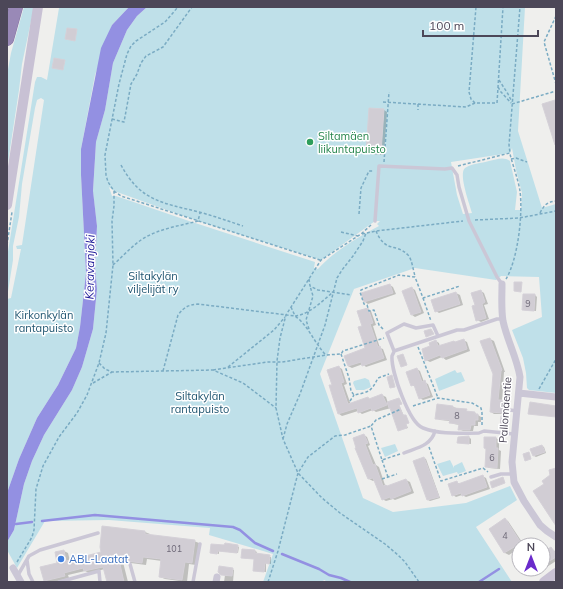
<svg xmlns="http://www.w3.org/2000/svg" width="563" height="589" viewBox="0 0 563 589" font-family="Mulish,sans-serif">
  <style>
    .green { fill: #bfe0e9; fill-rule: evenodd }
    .water { fill: #9390e2 }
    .shadow { fill: #0003 }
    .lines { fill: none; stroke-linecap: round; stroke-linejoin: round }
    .stream { stroke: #9390e2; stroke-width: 2.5 }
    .building { fill: #d1cdd4; stroke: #d5d1d8 }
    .highway-casing { stroke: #8574a3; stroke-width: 14 }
    .path { stroke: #7aabc3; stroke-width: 1.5; stroke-dasharray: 3 2; stroke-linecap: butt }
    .lane { stroke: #cbc7d6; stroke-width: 3.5 }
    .street { stroke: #cbc7d6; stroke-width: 7 }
    .secondary { stroke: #c8c1d4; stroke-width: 10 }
    .highway { stroke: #9989b7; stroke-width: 13 }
    .leisure-dot { fill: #2e9e5b; stroke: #fff; stroke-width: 1.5 }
    .shop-dot { fill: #3f7fe0; stroke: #fff; stroke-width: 1.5 }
    .labels { text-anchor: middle; stroke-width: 3; stroke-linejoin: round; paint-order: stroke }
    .number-label { font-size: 9px; fill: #6d6877 }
    .leisure-label { font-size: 11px; fill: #27864d; stroke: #fff; text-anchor: start }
    .park-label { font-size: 11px; fill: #205671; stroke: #fff }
    .street-label { font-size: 11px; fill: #4c4758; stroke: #fff }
    .shop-label { font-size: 11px; fill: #366cbe; stroke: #fff; text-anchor: start }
    .water-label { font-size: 12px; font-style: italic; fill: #1f1a98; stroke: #fff }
  </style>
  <rect width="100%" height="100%" fill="#efefed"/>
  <path class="green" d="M24 7H34L22 64 19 90 7 169V75L11 53Z
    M58 7H129L112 25 95 75 81 149V175L86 273 80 327 76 348 58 385 37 418 19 459 7 493V299L11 298 21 249H17L16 246 22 245 44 100 41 98 37 100 35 108 22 184 19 217 13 246V260L7 298V258L35 82 37 77H41L47 80 59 8Z
    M147 7H525L518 131 542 208 556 204V393L529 390 527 388 526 373 523 358 512 330 542 317 539 277 501 276 496 280 415 268 354 289 320 374 363 498 393 512 466 503 510 486 517 500 476 527 512 582H326L325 580 320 582H263L273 554 209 535 210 528 109 520 45 521 17 568 7 550V542L14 530 24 484 32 461 44 435 72 390 82 367 93 329 97 289 95 267 97 226 93 192 96 142 105 110 113 63 127 30 137 16ZM512 148 516 170 522 193 521 210H515L517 192 510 161C503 156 496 160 489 161 482 163 470 164 465 168 458 174 470 205 472 213L463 214 457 195 451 162 510 153ZM109 187 114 191 198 221 321 260 375 221H380L377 224 379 226C357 238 334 251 318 269L314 268 315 262 189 221 116 196H112Z
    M455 370 457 373 461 372 465 381 439 391 435 379Z
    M365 378 369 380 371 387 364 390H356L353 383 354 381Z
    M395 444 398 451 385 457 381 448Z
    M450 460 454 468V466L462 462 466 471 458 474 457 472 443 476 437 464Z"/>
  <path class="water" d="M129 7H147L137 16 127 30 113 63 105 110 96 142 93 191 97 226 95 267 97 289 93 329 82 367 72 390 44 435 32 461 24 484 14 530 7 542V493L19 459 37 418 58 385 76 348 80 327 86 273 81 175V149L101 48 112 25Z"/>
  <path class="shadow" d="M370 109 384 110 387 112 384 155 370 154 367 152Z
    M390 285 393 287 396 294 368 304 365 302Z
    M412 288 415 290 424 313 415 317 412 315Z
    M481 291 484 293 488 304 484 305 489 319 481 322 477 320 476 306Z
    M456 293 460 295 463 305 439 313 436 311Z
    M535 295 537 297 536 311 523 310Z
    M368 309 371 311 376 325 373 326 380 348 383 349 387 360 366 367 363 364 352 368 348 366 367 349 363 327Z
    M490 339 494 341 505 372H504L502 401 505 403V406L507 407 506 414H494L491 412 494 374 482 342Z
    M463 340 467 342 470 351 446 360 442 357 430 362 426 360 431 347 436 341 439 343 440 347Z
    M339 367 342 369 347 384 344 385 351 405 368 398 371 400 382 395 386 397 388 403 399 399 402 404 399 405 404 416H406L409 423 406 424 408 428 399 430 391 408 376 412 373 410 362 414 358 411 342 416 339 414 333 385Z
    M417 369 420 371 424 382 428 384 433 397 423 400 420 398 416 387 412 385Z
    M453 407 470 412 475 413 481 417V422H478V426H474L473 431H463L459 429 460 425 454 424 450 422V421L440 420 436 418Z
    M364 435 367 437 370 445 368 446 376 465 379 467 385 485 388 487 406 480 410 482 414 493 395 500 393 499 386 501 382 499 375 480 373 481 369 479 366 469Z
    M469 437 471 439V444L460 443 459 438Z
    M496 438 499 440V450L501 451 500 469 489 468 486 466Z
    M542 446 544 447 546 453 536 457 534 456Z
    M424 458 426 459 440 498 430 501 428 500 414 462Z
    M482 476 486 478 490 489 466 497 462 495 456 497 453 495 456 482 460 484Z
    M505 519 508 521 524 545H519V548L509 555 505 553 490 529Z
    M103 527 145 532 150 534 149 536 194 541 199 543 196 565 189 564 187 582 165 579 160 577 162 561 147 559 146 565 123 562 128 582H108L105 569 89 573 85 571 68 575 69 578 54 582 44 581 58 563 64 551 68 553 70 561 103 553Z
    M237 546 239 547 238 553 219 551V554L211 552Z
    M551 548 556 552V561L536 574 532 573 530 569H543V554Z
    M255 551 257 552 256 554 271 557V564L266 563V572L256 571 255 559 243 558Z
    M232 569 234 570 233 582H224L225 575Z"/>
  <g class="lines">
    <path class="stream" d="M42 521 95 515 233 527 240 530 255 543 273 551
      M16 524 32 522
      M282 554 319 569 329 575 341 578 350 582
      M479 582 499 569"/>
  </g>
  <path class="building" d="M67 28 77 29 75 41 65 39Z
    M54 58 65 60 63 70 52 68Z
    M555 100 556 104V144L555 145 542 104Z
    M369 108 384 109 381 153 366 152Z
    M514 282H522L521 292 514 291Z
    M390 284 393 293 364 302 361 293Z
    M412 287 421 312 411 315 402 291Z
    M481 290 485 302 482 304 486 318 476 321 472 306 475 305 471 293Z
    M456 292 460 304 435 312 431 300Z
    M523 294H535L534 311 522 310Z
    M368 308 373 323 370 324 378 347 380 346 384 358 362 366 361 362 348 366 344 356 365 348 358 327 362 326 357 311Z
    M431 329 434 334 426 337 424 331Z
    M490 338 502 370 501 371 498 400H502V404H504L503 413 490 412 493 374 480 341Z
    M464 339 467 349 442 358 440 355 425 361 422 349 430 346 429 343 436 340 438 346 454 341 455 342Z
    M403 354 407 365 401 367 397 356Z
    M339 366 344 382 341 383 348 404 368 397 369 399 382 394 387 405 372 411 371 408 358 413 357 408 338 414 329 385H332L327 370Z
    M417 368 422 382 425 380 430 395 419 399 414 385 411 386 406 372Z
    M392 375 395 387 390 388 387 377Z
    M399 398 402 404 399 405 403 415H406L409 423 406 424 407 428 398 431 390 408H389L387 402Z
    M530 402 556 406V417L528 414Z
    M437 404 453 406V408L467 409 466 411 475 412V414H478V420H475V425H471L470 430H458L459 424 449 423 450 420 435 419Z
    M501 416 509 417 508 430 500 429Z
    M364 434 368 443 365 444 373 465 375 464 383 486 386 485 387 486 406 479 411 491 391 499 390 497 382 500 373 478 368 479 355 448H356L353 438Z
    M469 436V444L457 443 458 437Z
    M484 437H496V448H498L497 468 485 467 486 449 484 448Z
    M542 445 545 452 533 456 530 449Z
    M529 452 531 459 525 461 523 454Z
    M424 457 439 497 427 500 413 461Z
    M556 468V526L533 491 544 484 542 481 550 475 549 470Z
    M483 475 487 487 462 496 461 493 452 496 448 484 457 481 458 484Z
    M503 477 505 483 492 488 490 482Z
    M505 518 521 543 504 553 489 529Z
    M102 526 145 531V534L195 540 192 563 185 562 182 580 159 577 161 559 143 557 142 563 119 560 124 582H107L103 567 84 571 83 568 64 573 65 576 44 581 40 567 57 563 55 552 64 550 66 561 101 552 100 547Z
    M225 543 238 545 237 553 218 551 217 554 210 553 211 544 224 545Z
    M551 547 556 554V557L543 565V552Z
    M242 549 255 550V553L270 555 269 564 265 563 264 572 253 571 254 559 241 558Z
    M219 566 233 568 232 576 221 575 218 572Z"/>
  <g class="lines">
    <defs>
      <path id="highway" d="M7 39 16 7"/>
    </defs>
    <use href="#highway" class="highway-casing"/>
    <path class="path" d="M556 16 544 42 556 84
      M499 80 508 94 512 102
      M498 87 501 92 511 103
      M383 102 466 107 475 103H497L503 7
      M475 103 471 99 469 92 476 7
      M418 104V110
      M512 104 556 91
      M112 119 124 122 131 84 137 74 141 63 146 56 163 47 192 7
      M511 159 516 158 527 162
      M384 162 389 92
      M121 165C140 201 163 203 199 212 214 216 228 221 243 226
      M458 166 510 153 509 145 520 7
      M114 191 121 196 320 260
      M540 213C544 205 547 202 556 201
      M359 214 361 188 369 171H374
      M475 220 519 218 556 211
      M371 225 361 234 321 260 286 315 280 338 277 361 276 408 283 439 298 473 322 498 340 513 385 544 398 555 405 562 419 582
      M376 231C386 254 395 242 408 255 412 259 413 270 415 276
      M341 232 358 236
      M362 234 376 231 463 221
      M7 245 12 212
      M113 265C122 257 131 247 141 240 157 229 179 226 198 221L200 213
      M309 279 310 286 318 290 351 295
      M506 279C518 259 523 214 520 191 518 179 513 166 510 154
      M423 298 431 321
      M291 307 295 316C310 314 321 302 332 293
      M309 329 306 320 313 296 310 286
      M383 329 379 325 374 310 369 311 367 305 364 304 360 292 361 290 399 275 415 277 423 298 460 286
      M418 347 438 398
      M341 354 349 378 351 391 354 395C369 392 371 392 378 378L389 374
      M99 363 105 369 112 372 213 370 243 383 276 408
      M228 367 274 330 285 317
      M213 370 267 362H282L326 355 341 354 343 351 384 338
      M163 371 178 315C184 307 188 305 198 304L295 316C309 326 314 343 326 355
      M93 383 112 372
      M539 389 556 359
      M350 401 354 395
      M413 406 438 398 472 403 481 408 482 413V426
      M283 439 287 424 300 394 325 325 337 278 342 270 353 256 363 241 366 233
      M429 447 441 481 483 468 488 472
      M400 454 382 460 371 426 376 420 401 409
      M382 460 388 477
      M382 479 397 474
      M17 562 32 537 34 530 36 489 43 466 59 437 77 413 87 395 99 363 106 333 113 265 112 221 114 206V191L108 182 106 175 105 155 119 84 127 54 131 46 136 41 165 22 178 7
      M268 582 278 551 298 473 308 457 335 436 345 435 371 426"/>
    <path class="lane" d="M375 221 379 166 445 169 452 168 457 175 459 187 469 221 497 277 502 284
      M438 336 433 325 416 328 404 324 387 333 394 351 457 330H464L497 319H503
      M394 351C394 352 393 354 392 356 391 371 409 423 423 428 441 435 461 433 479 433L484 431 514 434
      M510 410 517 411
      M404 453C416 448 431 446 435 431
      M491 477 501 474H513
      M27 560 29 574 33 582
      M130 564 135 582
      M18 575 29 556 40 550 98 533
      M59 582 99 571 100 582
      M193 582 200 544"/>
    <path class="street" d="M502 284C502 296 501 309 503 321 507 340 517 358 520 377L512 462 514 482 524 501 540 525 547 531 556 537
      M519 393 556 397
      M13 568 21 582
      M216 582 217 577"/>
    <path class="secondary" d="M7 205 38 7
      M544 582 556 573"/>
    <use href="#highway" class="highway"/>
  </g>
  <circle class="leisure-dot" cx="310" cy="142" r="4"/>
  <circle class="shop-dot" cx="61" cy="559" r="4"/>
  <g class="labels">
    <g class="number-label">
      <text x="528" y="307">9</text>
      <text x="457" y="419">8</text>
      <text x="492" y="461">6</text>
      <text x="505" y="539">4</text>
      <text x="174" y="552">101</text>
    </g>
    <g class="leisure-label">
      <text x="318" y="140">Siltamäen<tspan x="318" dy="13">liikuntapuisto</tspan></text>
    </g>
    <g class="park-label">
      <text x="153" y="280">Siltakylän<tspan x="153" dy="13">viljelijät ry</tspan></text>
      <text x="44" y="319">Kirkonkylän<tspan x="44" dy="13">rantapuisto</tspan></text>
      <text x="200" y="400">Siltakylän<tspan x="200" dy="13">rantapuisto</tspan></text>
    </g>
    <g class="street-label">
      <text transform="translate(505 410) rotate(-86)" y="4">Pallomäentie</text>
    </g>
    <g class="shop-label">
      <text x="69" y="563">ABL-Laatat</text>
    </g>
    <g class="water-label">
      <text transform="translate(90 267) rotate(-89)" y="4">Keravanjoki</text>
    </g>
  </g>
  <rect width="563" height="589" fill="none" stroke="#4c4758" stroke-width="16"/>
  <g transform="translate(531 557)"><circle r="19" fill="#ffffff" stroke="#b7b5bc"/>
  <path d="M0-3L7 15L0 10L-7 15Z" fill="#6a2bcb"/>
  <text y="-6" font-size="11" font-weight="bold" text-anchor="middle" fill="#4c4758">N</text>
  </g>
  <path d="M423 30v6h115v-6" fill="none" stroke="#4c4758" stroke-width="2"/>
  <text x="429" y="30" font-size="12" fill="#4c4758" stroke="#ffffff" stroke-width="3" paint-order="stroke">100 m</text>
</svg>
